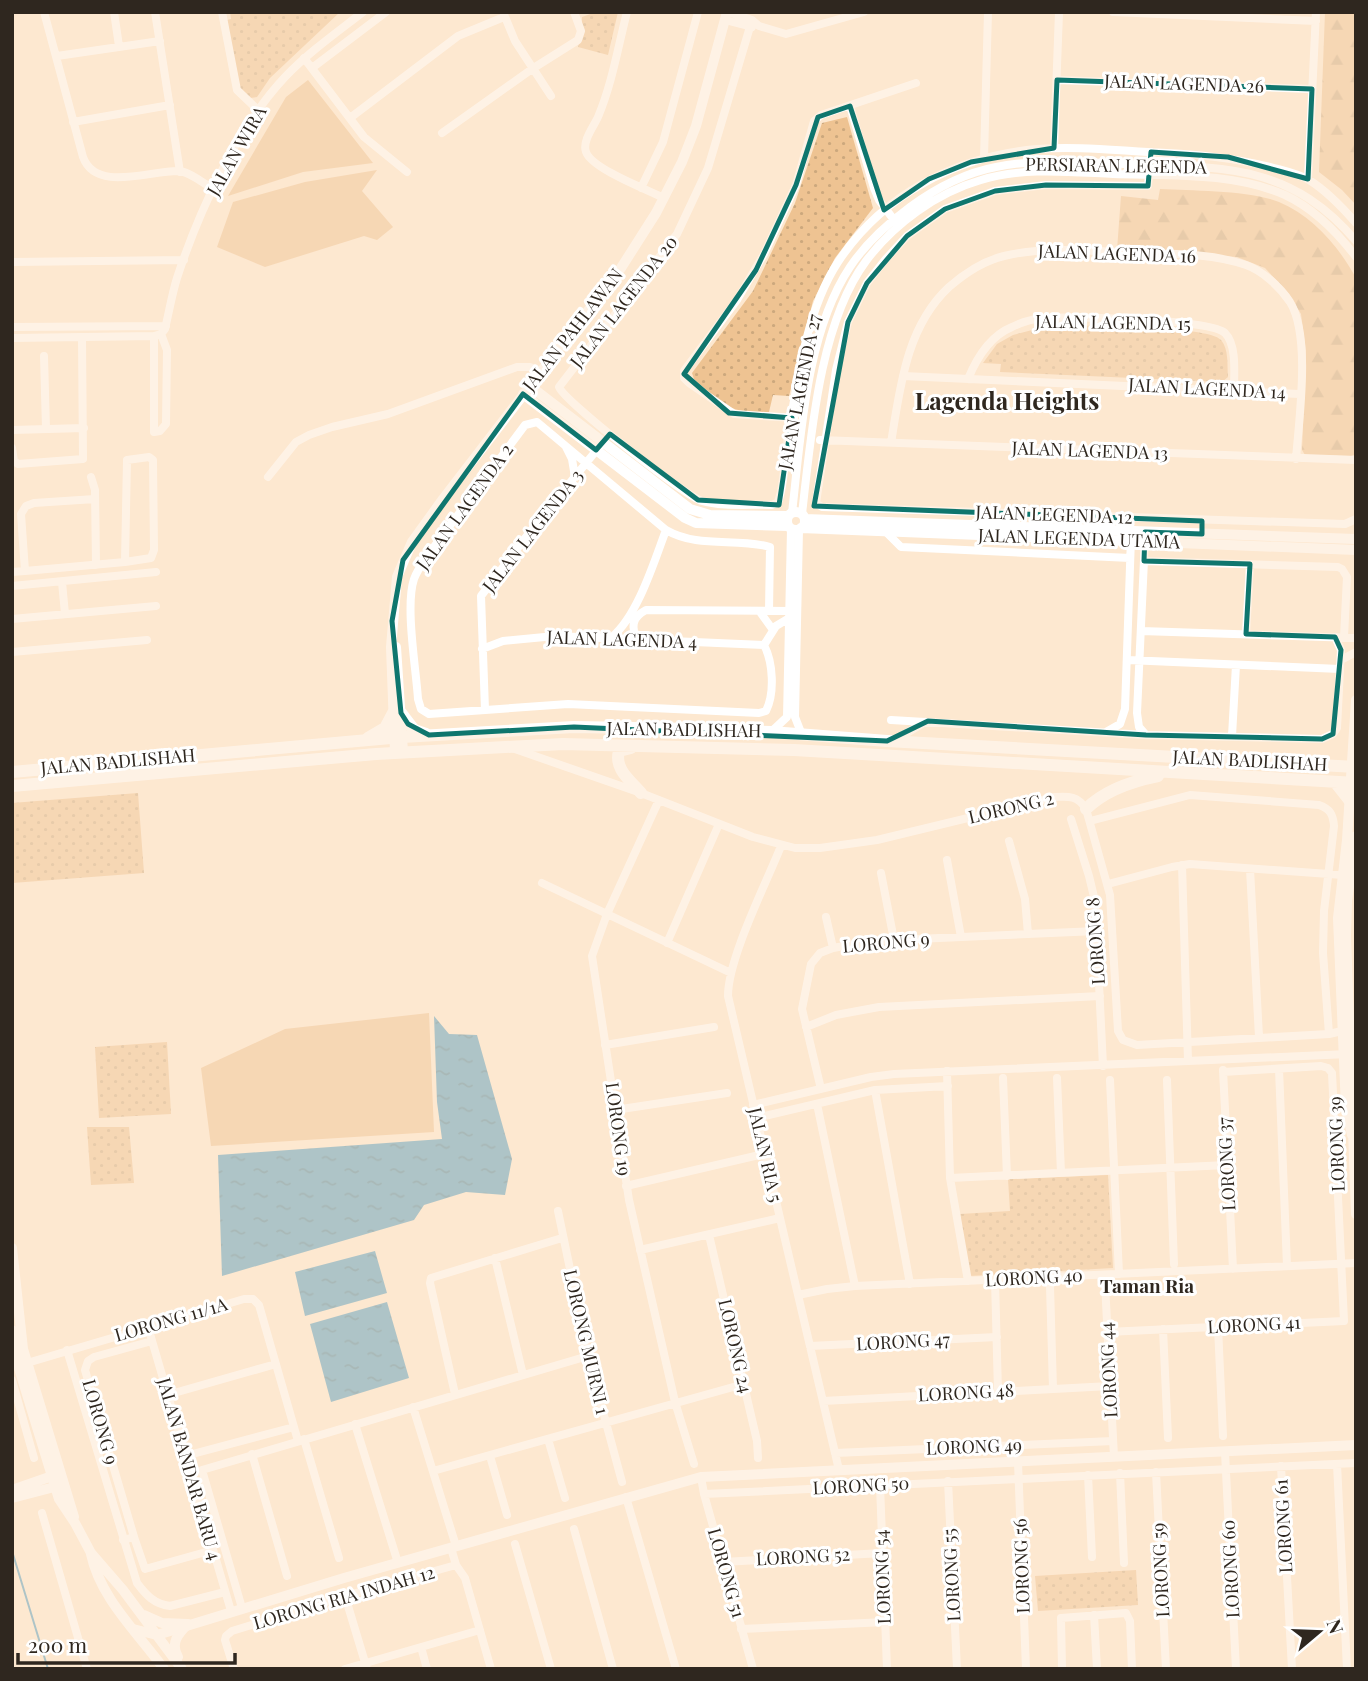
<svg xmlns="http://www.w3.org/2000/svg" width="1368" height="1681" viewBox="0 0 1368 1681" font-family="'Playfair Display',serif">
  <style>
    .grass { fill: #eec392 }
    .forest { fill: url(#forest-firs) }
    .park { fill: url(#park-dots) }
    .water { fill: url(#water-ripples) }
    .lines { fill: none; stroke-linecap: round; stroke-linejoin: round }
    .stream { stroke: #4f9abc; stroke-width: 2 }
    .minor { stroke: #fff; stroke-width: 8 }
    .tertiary { stroke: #fff; stroke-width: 10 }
    .secondary { stroke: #fff; stroke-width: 10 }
    .primary { stroke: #fff; stroke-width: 12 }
    .marked { fill: none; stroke: #0f766e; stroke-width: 5; stroke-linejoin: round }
    .labels { text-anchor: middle; stroke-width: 6; stroke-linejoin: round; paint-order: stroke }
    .street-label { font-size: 18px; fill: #2f271f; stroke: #fff }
    .neighbourhood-label { font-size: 19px; font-weight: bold; fill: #2f271f; stroke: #fff }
    .district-label { font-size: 24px; font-weight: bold; fill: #2f271f; stroke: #fff }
  </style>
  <defs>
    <pattern id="forest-firs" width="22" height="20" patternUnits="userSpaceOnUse" patternTransform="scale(1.75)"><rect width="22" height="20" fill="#eec392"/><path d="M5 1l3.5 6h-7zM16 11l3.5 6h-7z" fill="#cca87d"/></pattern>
    <pattern id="park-dots" width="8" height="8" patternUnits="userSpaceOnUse" patternTransform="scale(1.75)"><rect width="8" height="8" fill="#eec392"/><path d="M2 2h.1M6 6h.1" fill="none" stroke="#cca87d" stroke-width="1.8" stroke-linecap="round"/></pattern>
    <pattern id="water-ripples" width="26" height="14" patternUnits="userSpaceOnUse" patternTransform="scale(1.75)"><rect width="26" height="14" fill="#4f9abc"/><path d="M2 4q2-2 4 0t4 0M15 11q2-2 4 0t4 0" fill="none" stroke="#427e98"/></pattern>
  </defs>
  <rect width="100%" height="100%" fill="#fde8d0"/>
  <path class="grass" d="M308 80 373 163 303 172 228 196 286 97Z
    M377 170 362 191 393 227 377 240 364 236 265 267 217 247 233 202 305 182Z
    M429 1013 434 1132 211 1146 201 1068 285 1029Z"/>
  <path class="forest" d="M1325 12H1356V205L1342 190 1319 172Z
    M1160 189C1193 191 1249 190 1279 202 1313 216 1339 247 1356 278V454L1351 456 1305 455 1302 450 1306 351 1301 314 1289 294 1265 268 1237 257 1117 250 1121 196 1158 200Z"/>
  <path class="park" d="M230 12H340L270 78 257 97 250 98 239 89 227 20 231 19Z
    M596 12H618L608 55 578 47 582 35V17Z
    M847 117 873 208 835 258 813 301 789 396 773 395 769 412C728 414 723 404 694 379L692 373 753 291 795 203 822 123Z
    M1051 325C1078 326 1208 325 1221 340 1229 349 1227 365 1228 377L1222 382 1000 372 1001 364 983 363 997 344 1013 335Z
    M138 793 144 873 12 883V803Z
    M167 1042 171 1114 99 1118 95 1047Z
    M87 1127H129L134 1183 91 1185Z
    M1108 1175 1113 1268 969 1276 960 1214 1010 1211 1008 1179Z
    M1136 1570 1138 1605 1038 1611 1035 1576Z"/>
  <path class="water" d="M434 1016 449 1034 477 1035 512 1159 505 1195 466 1192 424 1205 414 1220 222 1276 218 1155 442 1139 437 1102Z
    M375 1251 387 1293 305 1316 295 1272Z
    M387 1302 409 1378 331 1402 310 1324Z"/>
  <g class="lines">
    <path class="stream" d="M12 1551 48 1669"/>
    <path class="minor" d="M44 12 83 157C96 193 151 170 179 171 190 172 203 183 213 189
      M114 12 119 46
      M155 12 180 172
      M222 12 237 90 259 111
      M503 12 515 41 551 96
      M627 12C618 47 612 84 598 117 594 126 582 141 586 152 592 169 648 190 664 198
      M728 12 752 20 759 26 786 34 864 12
      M1113 12 1316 21
      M725 20 752 27
      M752 20 708 168 677 234 559 387C564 401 685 496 702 501 721 507 752 504 772 505L778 502C784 486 784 467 786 450 796 390 804 314 838 262 883 194 957 156 1037 149 1074 146 1112 150 1148 152 1192 154 1232 157 1274 168 1285 171 1299 174 1309 180 1327 191 1342 207 1356 223
      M57 56 160 41
      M304 58 364 137 407 172
      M312 68 386 12
      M1057 80 1312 89
      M850 106 874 188 879 200 897 224
      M350 118 458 36 504 17
      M73 122 170 105
      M442 133 532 69 578 40 581 31 574 12
      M1054 148 1059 12
      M1151 152 1148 186 1046 185 995 191 945 209 907 236 885 260 867 283 848 322 836 370 816 503 822 507 1345 524 1356 519
      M984 158 988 12
      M1308 179 1316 12
      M641 188 663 142 698 12
      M12 262 184 260
      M12 327 166 326
      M154 336V432L160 431 166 424 167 350 161 334
      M12 338 154 336 161 334 165 329C169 312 172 294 177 278 199 211 237 128 285 77 309 52 336 33 363 12
      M44 356 46 429
      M903 376 1300 394
      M968 379C977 357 990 336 1012 327 1022 322 1033 319 1043 318 1069 316 1210 319 1225 333 1237 345 1234 373 1234 390
      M794 418 734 414 689 383 684 378V371L737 300 764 254 796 185 814 121 821 115 916 83
      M12 430 84 428
      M820 440 1356 460
      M891 443C900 388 906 327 949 287 965 273 983 261 1004 256 1046 246 1092 251 1136 253 1172 254 1211 253 1246 265 1263 271 1280 287 1290 302 1311 336 1299 419 1296 459
      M566 447 572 459 575 477
      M12 448 14 461 18 464 83 459 82 337
      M91 477 95 490 96 565
      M268 477 296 442 309 435 332 427 388 414 517 367H530L540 373
      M792 513C801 435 806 333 850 267 866 243 887 224 910 207 936 188 964 173 996 167 1045 157 1096 163 1145 165 1233 167 1295 169 1356 241
      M802 514C811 437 819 324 866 261 894 224 936 193 981 180 1022 167 1070 172 1113 174 1169 176 1232 172 1285 195 1313 208 1337 232 1356 257
      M799 530 795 717 802 735
      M886 532 901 547 1130 558
      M1145 538 1137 713 1139 727 1146 735
      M1144 561 1338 567 1342 569 1347 577 1344 637
      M25 571 21 514 26 506 34 503 95 499
      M12 572 25 571 125 562 151 558 154 550 153 460 149 457 127 460 125 562
      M62 582 65 614
      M12 586 156 572
      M760 612 773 630
      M12 619 156 606
      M1141 631 1356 638
      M1246 634 1250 564
      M612 637C638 615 654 562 666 530
      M636 639C631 625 633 617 646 610L789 611
      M764 645C773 662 775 693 766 711L759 713 568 704 429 714 421 709 418 699C416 668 405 606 414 579 418 568 425 560 431 551L525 425 537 422 666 530C699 549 736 537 770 547L769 611
      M764 645 776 626 791 617
      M482 649 503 641 555 636 764 645
      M12 652 147 640
      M1127 660 1340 669
      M1341 660 1356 652
      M485 710 481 596 533 528 600 446
      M891 720 1146 735 1322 739 1333 734 1337 728 1341 650 1335 637
      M771 732 787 717 791 529
      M1106 732 1120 724 1125 709 1131 538
      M1232 736 1236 665
      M897 739 925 722
      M512 748 641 793 753 837 795 848H820L877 840 1055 797C1069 796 1078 796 1086 809L1110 895 1118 1031 1123 1040 1137 1045 1329 1034 1342 1031
      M659 800 607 914 592 956 629 1200 675 1402 694 1464
      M1071 819 1089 876 1095 901 1103 1066
      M1090 821 1190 795 1319 805C1330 809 1333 814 1334 826L1324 911 1323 953 1329 1034
      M1009 841 1025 899 1028 934
      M781 846C766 884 728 958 728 996L839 1470
      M947 860 961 937
      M1182 865 1188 1061
      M1250 869 1259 1037
      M881 873 894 940
      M542 883 731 973
      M1108 884 1172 867 1190 864 1343 875
      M826 917 833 948
      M667 943 719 824
      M806 1027 836 1015 879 1007 1100 996
      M605 1045 714 1027
      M1279 1069 1287 1266
      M1223 1070 1233 1269
      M947 1071 950 1178 968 1281
      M1003 1078 1007 1176
      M1057 1078 1061 1173
      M1110 1080 1119 1274
      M1167 1080 1174 1264
      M821 1089 802 1009 811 964 820 953 833 948 872 941 1097 931
      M875 1090 910 1284
      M817 1104 855 1286
      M753 1105 871 1077 894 1074 1348 1054
      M615 1110 727 1093
      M756 1118 875 1090 948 1086
      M950 1178 1227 1165
      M626 1186 764 1154
      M558 1211 588 1356 622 1482
      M709 1235 757 1441 758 1458
      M640 1250 780 1218
      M495 1258 523 1375
      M995 1280 998 1392
      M1105 1283 1114 1457
      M1050 1286 1053 1389
      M798 1295 827 1289 855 1286 1356 1263
      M148 1327 231 1611
      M1218 1327 1223 1436
      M1163 1329 1168 1438
      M1107 1332 1344 1321 1332 1073 1328 1068 1321 1066 1223 1072
      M810 1346 997 1337
      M67 1350 137 1583C146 1595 154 1604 170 1606L225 1592
      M27 1363 244 1299H253L259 1305 298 1441
      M12 1380 34 1458
      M455 1394 430 1283 431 1278 562 1238
      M167 1395 276 1364
      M823 1401 1110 1386
      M413 1407 456 1546
      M355 1424 398 1563
      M304 1439 339 1558
      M548 1439 565 1498
      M1225 1452 1236 1669
      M835 1453 1113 1441
      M252 1454 287 1576
      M185 1456 294 1427
      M490 1456 507 1515
      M1018 1462 1026 1669
      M1337 1464 1347 1669
      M1281 1466 1292 1669
      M433 1471 744 1384
      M1156 1472 1166 1669
      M1120 1473 1124 1563
      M1088 1475 1092 1557
      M701 1477 704 1494 753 1669
      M948 1481 957 1669
      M880 1485 887 1669
      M704 1494 1356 1463
      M626 1497 676 1669
      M42 1513 87 1669
      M574 1529 613 1669
      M134 1537 145 1569 213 1550
      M123 1540 134 1537 85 1370 88 1361 94 1357 152 1341
      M515 1544 551 1669
      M451 1548 456 1565 465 1578 491 1669
      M723 1562 882 1553
      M345 1596 367 1669
      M242 1608 202 1470 588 1356
      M1094 1615 1097 1669
      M741 1629 885 1622
      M421 1647 427 1669
      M234 1669 225 1640 226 1636 232 1631 345 1596 456 1565
      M345 1669 480 1630
      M1062 1669 1061 1618 1126 1613 1130 1621 1132 1669"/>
    <path class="tertiary" d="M530 386 690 509 710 515 788 516
      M523 394 685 518 696 523 788 526
      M787 521a9 9 0 1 1 18 0a9 9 0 1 1-18 0Z
      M805 519 1356 539
      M801 528 1356 550
      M396 647 403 752
      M395 753 391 647 397 577 412 542 443 499 621 268 656 213 682 162 696 126 727 12
      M1356 836 1347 901 1346 936 1356 1214
      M1352 1135 1346 1108 1338 918 1347 840 1356 700
      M12 1490 58 1474
      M12 1498 62 1485
      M133 1629 157 1635 344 1578 701 1477 1356 1445"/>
    <path class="secondary" d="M12 1248 23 1349 74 1517
      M12 1330 18 1365 59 1499 75 1523 91 1553 123 1590 182 1669
      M91 1554C100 1598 138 1633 164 1669
      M144 1615 162 1623 188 1624
      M178 1657C170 1643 178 1634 188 1624"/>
    <path class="primary" d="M401 713 414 730 426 734
      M368 738 385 728 393 713
      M631 748 619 751C614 769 630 780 641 793
      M12 772 402 737 574 727 694 729 771 732 887 741 1356 767
      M1335 782 1350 801
      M12 786 376 754 563 744 794 750 1356 783
      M1086 809C1105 790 1133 781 1158 776"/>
  </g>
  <path d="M0 0H1368V1681H0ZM1057 80 1312 89 1308 179 1228 157 1151 152 1148 186 1046 185 995 191 945 209 907 236 867 283 848 322 814 506 1202 521V534L1145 532 1144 561 1250 564 1246 634 1335 637 1341 650 1333 734 1322 739 1146 735 928 721 887 741 574 727 429 735 408 724 401 713 392 621 403 560 523 394 596 450 610 434 698 500 779 505 792 418 729 413 684 374 756 270 796 185 818 117 850 106 884 210 929 179 971 162 1054 148Z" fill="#fde8d0" fill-opacity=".55" fill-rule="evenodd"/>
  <path class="marked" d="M1057 80 1312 89 1308 179 1228 157 1151 152 1148 186 1046 185 995 191 945 209 907 236 867 283 848 322 814 506 1202 521V534L1145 532 1144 561 1250 564 1246 634 1335 637 1341 650 1333 734 1322 739 1146 735 928 721 887 741 574 727 429 735 408 724 401 713 392 621 403 560 523 394 596 450 610 434 698 500 779 505 792 418 729 413 684 374 756 270 796 185 818 117 850 106 884 210 929 179 971 162 1054 148Z"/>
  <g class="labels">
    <g class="street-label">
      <text transform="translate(1184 84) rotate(2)" y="6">JALAN LAGENDA 26</text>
      <text transform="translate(237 151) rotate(-60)" y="6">JALAN WIRA</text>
      <text transform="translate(1116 166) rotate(1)" y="6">PERSIARAN LEGENDA</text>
      <text transform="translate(1117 254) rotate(2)" y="6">JALAN LAGENDA 16</text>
      <text transform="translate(624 302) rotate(-52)" y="6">JALAN LAGENDA 20</text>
      <text transform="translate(1113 323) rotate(1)" y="6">JALAN LAGENDA 15</text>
      <text transform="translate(573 330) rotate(-52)" y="6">JALAN PAHLAWAN</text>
      <text transform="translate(1207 389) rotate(3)" y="6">JALAN LAGENDA 14</text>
      <text transform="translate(800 392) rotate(-79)" y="6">JALAN LAGENDA 27</text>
      <text transform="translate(1090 451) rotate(2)" y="6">JALAN LAGENDA 13</text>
      <text transform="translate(465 507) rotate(-54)" y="6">JALAN LAGENDA 2</text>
      <text transform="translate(1054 515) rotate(2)" y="6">JALAN LEGENDA 12</text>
      <text transform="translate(533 531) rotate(-52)" y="6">JALAN LAGENDA 3</text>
      <text transform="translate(1079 539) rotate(2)" y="6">JALAN LEGENDA UTAMA</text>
      <text transform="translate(622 640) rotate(2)" y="6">JALAN LAGENDA 4</text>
      <text transform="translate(684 730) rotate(1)" y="6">JALAN BADLISHAH</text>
      <text transform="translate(1250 761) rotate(3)" y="6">JALAN BADLISHAH</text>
      <text transform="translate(118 762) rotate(-5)" y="6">JALAN BADLISHAH</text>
      <text transform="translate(1011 808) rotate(-13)" y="6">LORONG 2</text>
      <text transform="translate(1096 941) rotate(-94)" y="6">LORONG 8</text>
      <text transform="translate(886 943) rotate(-5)" y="6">LORONG 9</text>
      <text transform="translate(618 1129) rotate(82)" y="6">LORONG 19</text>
      <text transform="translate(1337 1144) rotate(-92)" y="6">LORONG 39</text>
      <text transform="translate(765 1155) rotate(77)" y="6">JALAN RIA 5</text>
      <text transform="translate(1227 1164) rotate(-93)" y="6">LORONG 37</text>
      <text transform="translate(1034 1278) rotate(-3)" y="6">LORONG 40</text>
      <text transform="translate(171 1320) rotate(-16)" y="6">LORONG 11/1A</text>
      <text transform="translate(1254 1325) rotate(-3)" y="6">LORONG 41</text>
      <text transform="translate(586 1342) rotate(77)" y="6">LORONG MURNI 1</text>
      <text transform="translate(903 1342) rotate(-3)" y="6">LORONG 47</text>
      <text transform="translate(735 1346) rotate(77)" y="6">LORONG 24</text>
      <text transform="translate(1109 1370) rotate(-93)" y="6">LORONG 44</text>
      <text transform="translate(966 1393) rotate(-3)" y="6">LORONG 48</text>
      <text transform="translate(100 1422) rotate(74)" y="6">LORONG 9</text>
      <text transform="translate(974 1447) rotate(-2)" y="6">LORONG 49</text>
      <text transform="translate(189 1469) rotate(74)" y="6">JALAN BANDAR BARU 4</text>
      <text transform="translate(861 1486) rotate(-3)" y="6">LORONG 50</text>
      <text transform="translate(1284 1526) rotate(-93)" y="6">LORONG 61</text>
      <text transform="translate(803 1557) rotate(-3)" y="6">LORONG 52</text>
      <text transform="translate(1022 1566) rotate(-92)" y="6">LORONG 56</text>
      <text transform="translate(1231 1569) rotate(-93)" y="6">LORONG 60</text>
      <text transform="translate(1161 1570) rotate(-93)" y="6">LORONG 59</text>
      <text transform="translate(726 1573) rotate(74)" y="6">LORONG 51</text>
      <text transform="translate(952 1575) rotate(-93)" y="6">LORONG 55</text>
      <text transform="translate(883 1577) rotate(-92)" y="6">LORONG 54</text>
      <text transform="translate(344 1598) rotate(-16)" y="6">LORONG RIA INDAH 12</text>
    </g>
    <g class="neighbourhood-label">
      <text x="1147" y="1293">Taman Ria</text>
    </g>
    <g class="district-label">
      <text x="1007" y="410">Lagenda Heights</text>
    </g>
  </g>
  <rect width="1368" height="1681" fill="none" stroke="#2f271f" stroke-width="28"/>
  <g transform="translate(1319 1632) rotate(71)" stroke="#ffffff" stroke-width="5" paint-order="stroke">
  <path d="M0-5L12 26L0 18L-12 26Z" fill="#2f271f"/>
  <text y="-10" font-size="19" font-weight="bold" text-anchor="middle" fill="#2f271f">N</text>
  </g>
  <path d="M18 1653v10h217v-10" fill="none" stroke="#2f271f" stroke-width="3.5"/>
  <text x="28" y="1653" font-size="21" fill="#2f271f" stroke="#ffffff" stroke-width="5" paint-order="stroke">200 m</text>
</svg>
